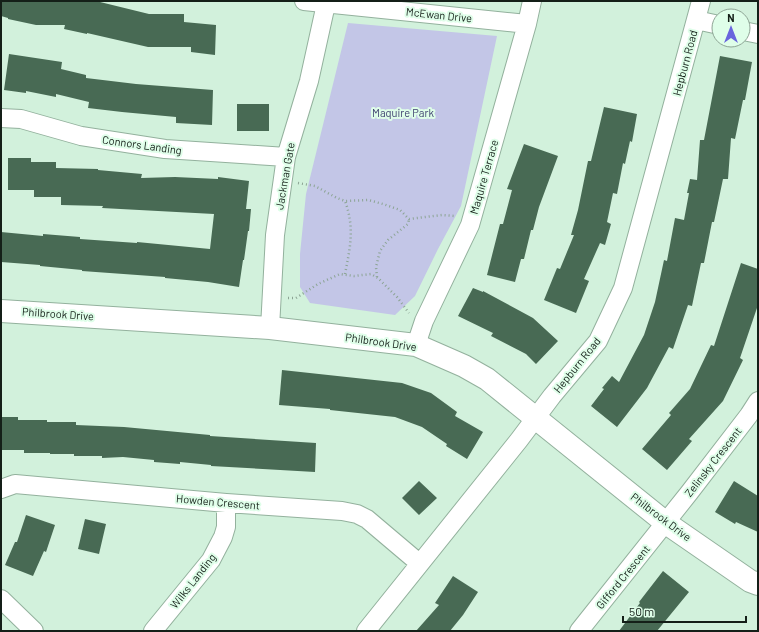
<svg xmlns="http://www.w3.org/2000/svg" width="759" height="632" viewBox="0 0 759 632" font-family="Barlow,sans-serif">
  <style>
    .green { fill: #c3c6e7 }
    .building { fill: #486a54 }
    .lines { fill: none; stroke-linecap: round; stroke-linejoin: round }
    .minor-casing { stroke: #93b19d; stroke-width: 20 }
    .tertiary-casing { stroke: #93b19d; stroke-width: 24 }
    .path { stroke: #8ca494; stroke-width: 2.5; stroke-dasharray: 1 3; stroke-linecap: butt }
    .minor { stroke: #fff; stroke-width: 18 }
    .tertiary { stroke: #fff; stroke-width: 22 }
    .labels { text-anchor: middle; stroke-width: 4; stroke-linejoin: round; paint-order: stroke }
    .street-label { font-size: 11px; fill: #141f18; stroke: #dffee9 }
    .park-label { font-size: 11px; fill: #3c3d6e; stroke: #dffee9 }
  </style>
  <rect width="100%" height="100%" fill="#d2f1dc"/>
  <path class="green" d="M348 23 497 36 461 206 438 249 415 296 395 315 310 303 300 287V254L306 194Z"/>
  <path class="building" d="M1 1H96L149 14H184V22L216 25 215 55 191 52V47H148L87 33V34L64 29 65 25H36L8 19V18L1 16Z
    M9 54 62 62 61 69 86 75V78L136 84 213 90 212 125 176 123V117L122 112 88 108 89 102 56 94V97L26 91V93L4 90Z
    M720 56 752 62 745 100H743L735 139 731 138 728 179H723L714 222H712L704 263H701L692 306 688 305 673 349 669 347 647 388 617 427 591 406 604 389 602 388 612 376 619 382 644 335 655 302 664 260 667 261 675 218 684 220 689 193H687L690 179 697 180 700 140H704Z
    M237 104H269V131H237Z
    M604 107 637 114 632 142 630 141 625 164 623 163 617 194 613 193 607 222 611 224 605 245 600 243 584 279 589 281 576 313 544 300 557 268 560 269 574 235H571L578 210 588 161H591Z
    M524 144 558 156 539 207 533 230H531L524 259H521L515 282 487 275 500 224H503L512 190 507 189Z
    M8 158H31V162H56V168L98 169V170L142 174 141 178 175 177 218 179V177L249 181 246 209H251L249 231H248L244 260H243L239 287 208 282 165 278V277L82 271V270L40 266V265L1 262V232L43 236V234L80 237V239L137 243V242L210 249 214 214 102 208 103 206 61 205V197H34V190H8Z
    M741 263 758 269V305L740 358 743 360 723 401 689 439 692 441 667 470 642 449 671 415 669 413 690 389 711 345 714 346Z
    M473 288 483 292V291L533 318 558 341 536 364 526 354 491 336 493 333 458 316Z
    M282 370 402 383 431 393 457 412 455 416 483 432 467 459 446 446 447 444 422 427 395 417 330 410V409L279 405Z
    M1 417H18V420H47V422H76V425L124 427 210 435V436L316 443 315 472 211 466V465L180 462V464L154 462V460L123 457 102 458V456H74V454H50V453H24V450H1Z
    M419 481 437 498 419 515 402 498Z
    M734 481 758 496V532L736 522 735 524 715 512Z
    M26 515 55 525 46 552 44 551 33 576 5 565 15 542H17Z
    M85 519 106 524 99 554 78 549Z
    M663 571 689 592 657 631H619L640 603 639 602Z
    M453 576 478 592 463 615 450 631H416L439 605 435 603Z"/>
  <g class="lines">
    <defs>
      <path id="minor" d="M304 1 527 24
        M696 20 719 25
        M743 31 758 34
        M1 118 21 119 81 136 165 149 286 157
        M270 328 275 235 286 157 309 81 326 4
        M416 345 424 321 470 225 527 24 532 1
        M1 489 15 484 226 503 342 511 357 514 367 519 419 563
        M1 599 34 631
        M153 631 211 560 223 537 226 527V503
        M366 631 519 440 552 396 598 341 623 288 701 1
        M579 631 689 493 749 415 758 401"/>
      <path id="tertiary" d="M1 311 270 328 416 345 464 366 487 379 666 523 750 581 758 584"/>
    </defs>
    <use href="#minor" class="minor-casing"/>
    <use href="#tertiary" class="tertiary-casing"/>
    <path class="path" d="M298 183 315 186 337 198 345 201 368 200 383 204 400 210 409 219 442 215 455 216
      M345 274C350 248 355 228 345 201
      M377 277 376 267 380 251 388 240 408 224 409 219
      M288 298H296L318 284 340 274 354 276 371 274 378 278 397 297 409 313"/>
    <use href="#minor" class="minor"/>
    <use href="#tertiary" class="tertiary"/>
  </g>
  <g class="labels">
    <g class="street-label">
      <text transform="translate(439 15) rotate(6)" y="4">McEwan Drive</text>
      <text transform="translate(685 63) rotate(-75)" y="4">Hepburn Road</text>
      <text transform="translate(142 145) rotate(8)" y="4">Connors Landing</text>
      <text transform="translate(285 176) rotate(-80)" y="4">Jackman Gate</text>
      <text transform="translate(484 177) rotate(-74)" y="4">Maquire Terrace</text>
      <text transform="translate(58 314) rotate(4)" y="4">Philbrook Drive</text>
      <text transform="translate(381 342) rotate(8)" y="4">Philbrook Drive</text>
      <text transform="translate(577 365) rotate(-51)" y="4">Hepburn Road</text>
      <text transform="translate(713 462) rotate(-52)" y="4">Zelinsky Crescent</text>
      <text transform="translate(218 502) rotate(5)" y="4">Howden Crescent</text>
      <text transform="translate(661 517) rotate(37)" y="4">Philbrook Drive</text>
      <text transform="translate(623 577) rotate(-51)" y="4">Gifford Crescent</text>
      <text transform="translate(193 581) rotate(-52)" y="4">Wilks Landing</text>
    </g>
    <g class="park-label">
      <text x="403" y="117">Maquire Park</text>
    </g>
  </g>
  <rect width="759" height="632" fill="none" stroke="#141f18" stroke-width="4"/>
  <g transform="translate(731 28)"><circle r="19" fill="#dffee9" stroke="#8ea595"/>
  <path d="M0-3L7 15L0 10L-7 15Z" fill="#6964dd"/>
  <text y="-6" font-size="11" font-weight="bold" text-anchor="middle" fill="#141f18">N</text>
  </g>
  <path d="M623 616v6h123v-6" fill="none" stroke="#141f18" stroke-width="2"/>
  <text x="629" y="616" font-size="12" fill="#141f18" stroke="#dffee9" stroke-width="3" paint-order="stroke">50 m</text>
</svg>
